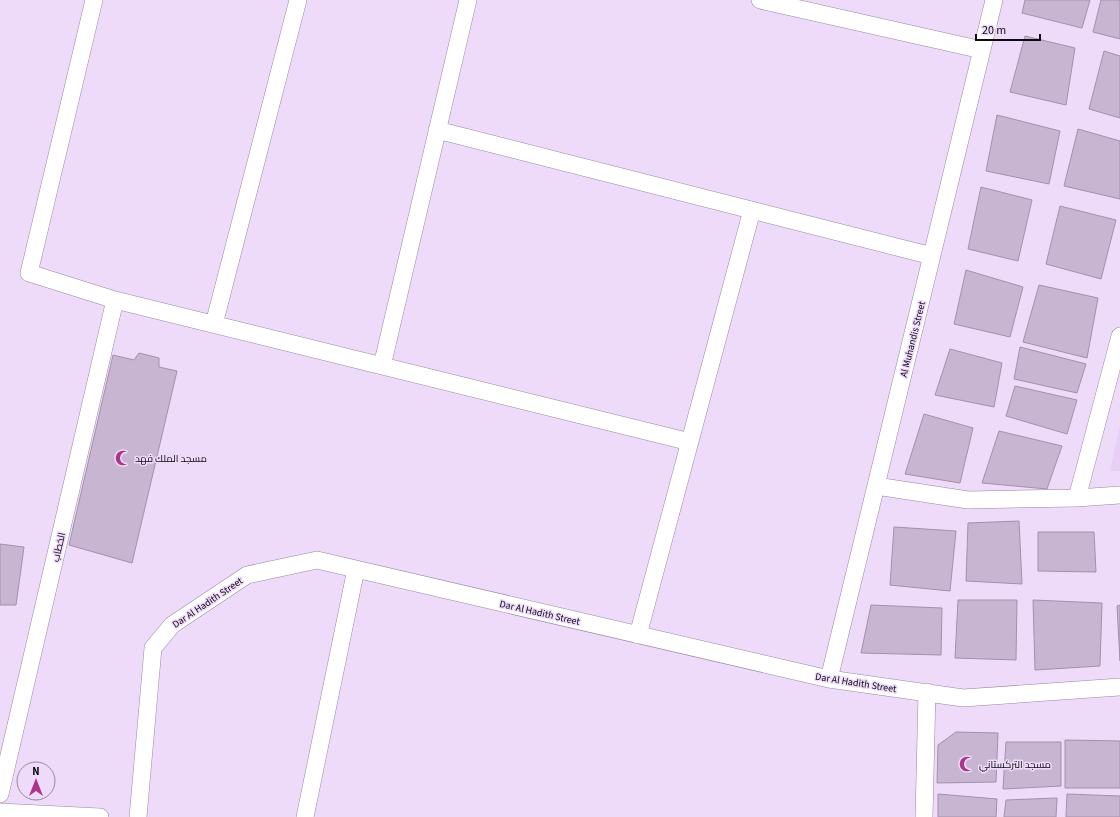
<svg xmlns="http://www.w3.org/2000/svg" width="1120" height="817" viewBox="0 0 1120 817" font-family="'Source Sans 3',Cairo,sans-serif">
  <style>
    .built { fill: #e8d0f5 }
    .building { fill: #c8b5d2; stroke: #a290ac }
    .lines { fill: none; stroke-linecap: round; stroke-linejoin: round }
    .street-casing { stroke: #9987a3; stroke-width: 18 }
    .street { stroke: #fff; stroke-width: 17 }
    .labels { text-anchor: middle; stroke-width: 3; stroke-linejoin: round; paint-order: stroke }
    .street-label { font-size: 10px; fill: #0f0912; stroke: #eedbf9 }
    .poi-label { font-size: 10px; fill: #0f0912; stroke: #eedbf9; text-anchor: start }
  </style>
  <rect width="100%" height="100%" fill="#eedbf9"/>
  <path class="built" d="M1120 425V471H1110Z"/>
  <path class="building" d="M1025 0H1090L1082 28 1022 13Z
    M1101 0H1120V39L1093 32Z
    M1025 36 1075 48 1066 105 1010 92Z
    M1104 51 1120 56V118L1089 109Z
    M997 115 1060 131 1049 184 986 171Z
    M1078 129 1120 141V199L1064 186Z
    M981 187 1032 200 1018 261 968 249Z
    M1060 206 1116 220 1101 279 1046 264Z
    M966 270 1023 287 1010 337 954 324Z
    M1039 285 1098 298 1087 358 1023 342Z
    M1020 347 1086 364 1077 393 1014 379Z
    M950 349 1002 363 994 407 935 395Z
    M139 353 159 358V367L177 371 132 563 69 545 113 355 134 360Z
    M1015 386 1077 400 1067 434 1006 416Z
    M924 414 973 428 960 483 905 474Z
    M999 431 1062 446 1047 489 982 483Z
    M1019 521 1022 584 966 581 968 523Z
    M894 527 956 531 950 591 890 585Z
    M1038 532H1094L1096 572 1038 571Z
    M0 544 24 547 16 605H0Z
    M958 600H1017L1016 660 955 658Z
    M1033 600 1102 603 1100 666 1035 670Z
    M871 605 942 608 941 655 861 653Z
    M1120 605V661L1117 606Z
    M956 732 998 733 996 782 937 783 938 745Z
    M1065 740 1120 741V788H1065Z
    M1006 742H1061V786L1003 789Z
    M938 794 997 799 996 817H938Z
    M1067 794 1120 796V817H1066Z
    M1057 798 1056 817H1004L1006 800Z"/>
  <g class="lines">
    <defs>
      <path id="street" d="M94 0 29 273 115 300 690 442
        M760 0 982 50
        M437 130 932 256
        M214 324 298 0
        M382 366 468 0
        M876 486 968 500 1077 498 1120 495
        M1077 498 1120 336
        M638 635 752 210
        M829 679 994 0
        M0 794 115 300
        M0 812 100 817
        M138 817 153 648 172 625 247 575 317 560 829 679 963 698 1120 687
        M305 817 356 569
        M924 817 927 692"/>
    </defs>
    <use href="#street" class="street-casing"/>
    <use href="#street" class="street"/>
  </g>
  <defs>
    <symbol id="mosque-bare" viewBox="-9 -9 18 18"><path d="M3.5-4.9A6 6 0 1 0 3.5 4.9A5 5 0 1 1 3.5-4.9Z" fill="#ad358b" stroke="#eedbf9" stroke-width="2.5" paint-order="stroke"/></symbol>
  </defs>
  <g fill-rule="evenodd">
    <use href="#mosque-bare" x="112" y="447" width="22" height="22"/>
    <use href="#mosque-bare" x="956" y="753" width="22" height="22"/>
  </g>
  <g class="labels">
    <g class="street-label">
      <text transform="translate(912 339) rotate(-76)" y="4">Al Muhandis Street</text>
      <text transform="translate(58 547) rotate(-77)" y="4">الخطاب</text>
      <text transform="translate(207 602) rotate(-34)" y="4">Dar Al Hadith Street</text>
      <text transform="translate(540 612) rotate(13)" y="4">Dar Al Hadith Street</text>
      <text transform="translate(856 682) rotate(9)" y="4">Dar Al Hadith Street</text>
    </g>
    <g class="poi-label">
      <text x="135" y="462">مسجد الملك فهد</text>
      <text x="979" y="768">مسجد التركستاني</text>
    </g>
  </g>
  <g transform="translate(36 781)"><circle r="19" fill="#eedbf9" stroke="#95879d"/>
  <path d="M0-3L7 15L0 10L-7 15Z" fill="#ad358b"/>
  <text y="-6" font-size="11" font-weight="bold" text-anchor="middle" fill="#0f0912">N</text>
  </g>
  <path d="M976 34v6h64v-6" fill="none" stroke="#0f0912" stroke-width="2"/>
  <text x="982" y="34" font-size="12" fill="#0f0912" stroke="#eedbf9" stroke-width="3" paint-order="stroke">20 m</text>
</svg>
